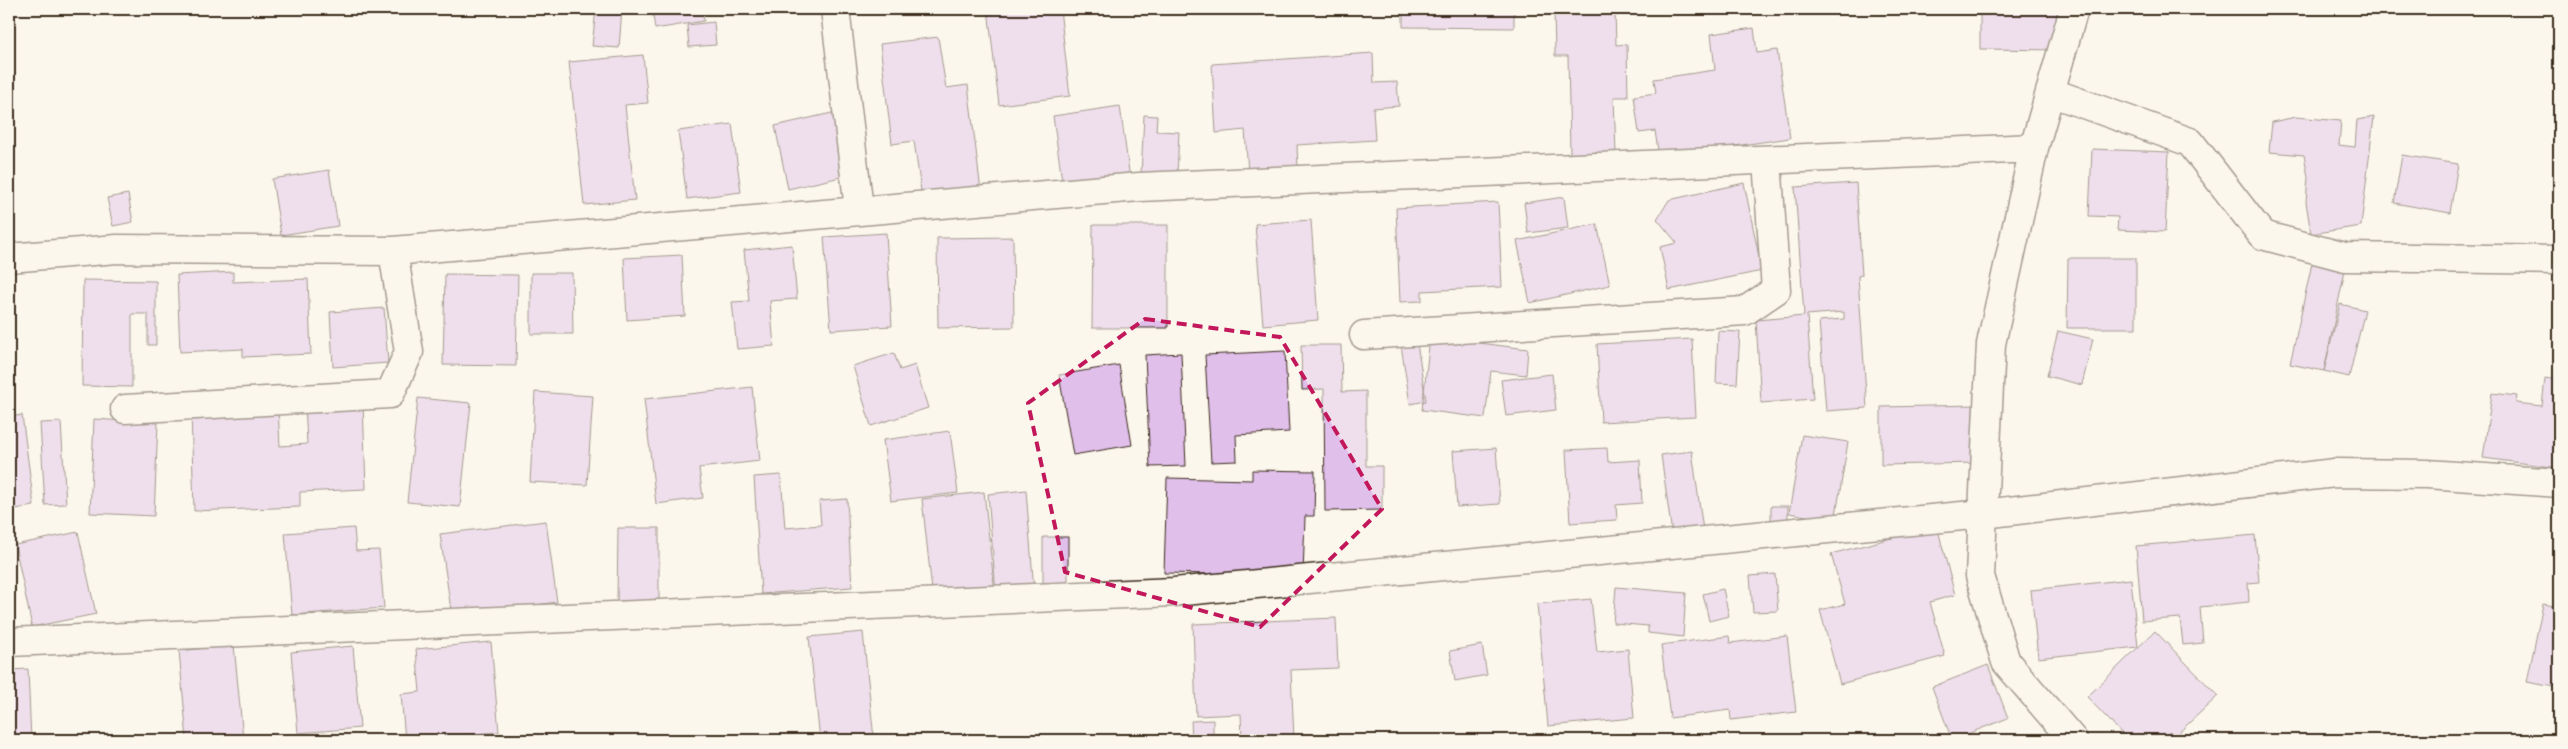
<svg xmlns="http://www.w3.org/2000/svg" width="2568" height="749" viewBox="0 0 2568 749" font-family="'Shantell Sans',sans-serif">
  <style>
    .building { fill: #e0bfea; stroke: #3b2a1e }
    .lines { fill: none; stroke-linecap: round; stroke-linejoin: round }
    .minor-casing { stroke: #3b2a1e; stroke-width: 31 }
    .minor { stroke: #fbf7ec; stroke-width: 28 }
    .marked { fill: none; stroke: #c2185b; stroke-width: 4; stroke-dasharray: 10 6; stroke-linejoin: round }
  </style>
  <rect width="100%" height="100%" fill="#fbf7ec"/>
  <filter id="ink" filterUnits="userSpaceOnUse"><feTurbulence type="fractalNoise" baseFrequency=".02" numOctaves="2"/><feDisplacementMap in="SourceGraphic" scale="10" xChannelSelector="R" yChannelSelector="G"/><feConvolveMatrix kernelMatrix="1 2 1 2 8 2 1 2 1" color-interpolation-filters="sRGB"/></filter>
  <g filter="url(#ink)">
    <path class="building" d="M596 9H622L619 48 592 46Z
      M652 9H702L704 21 655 29Z
      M988 9H1060L1070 96 999 105Z
      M1312 9H1514V28L1403 27V10Z
      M1554 9H1615L1616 45 1627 44 1628 97H1614L1616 153 1570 154 1568 56H1555Z
      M1980 9H2062L2061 50 1980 49Z
      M714 22 716 45 689 47 687 25Z
      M1754 28 1757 53 1777 50 1790 138 1659 157 1655 131 1639 133 1634 96 1656 93 1654 79 1715 70 1711 34Z
      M938 37 946 88 968 85 981 191 922 198 914 141 892 144 880 44Z
      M1373 53 1374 83 1397 82 1399 106 1373 108 1375 140 1297 145 1298 169 1248 173 1245 130 1216 133 1212 64Z
      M643 55 648 103 625 105 635 200 584 205 569 62Z
      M1120 106 1130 179 1063 188 1053 116Z
      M836 112 850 175 788 189 775 126Z
      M1144 115 1157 116 1156 131 1179 132 1177 176 1141 175Z
      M2296 117 2341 121 2339 145 2355 147 2357 120 2374 117 2361 226 2311 234 2306 202 2308 177 2304 155 2269 152 2272 122Z
      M732 124 741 192 687 199 678 131Z
      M2092 149 2169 152 2165 232 2117 230 2118 217 2089 216Z
      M2402 155 2458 164 2450 213 2394 203Z
      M329 170 338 226 281 235 272 179Z
      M1744 183 1762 271 1669 290 1660 247 1677 243 1657 219 1669 200Z
      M1856 183 1862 275 1858 276 1867 408 1826 411 1819 321 1844 319V312L1807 315 1813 399 1761 403 1756 320 1804 316 1795 187Z
      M128 194 133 222 113 226 107 198Z
      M1564 197 1568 228 1528 233 1524 203Z
      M1498 202 1502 287 1422 291V301L1400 302 1396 208Z
      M1311 220 1318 320 1263 325 1255 224Z
      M1597 224 1610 285 1530 303 1517 241Z
      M1093 225H1168V328H1092Z
      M886 233 892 326 831 330 824 237Z
      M1013 237 1014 327 938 328 937 238Z
      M792 245 797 299 770 301 774 346 737 349 732 302 749 301 744 250Z
      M682 255 685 316 627 320 624 258Z
      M2068 258H2136V328H2067Z
      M2312 263 2345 270 2324 371 2290 364Z
      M233 272V282L308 279 311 354 243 357V349L180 352 177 275Z
      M531 273H572L573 334H531Z
      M445 274 518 275 516 366 443 365Z
      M83 280 156 281V345H148V314H132V387L82 386Z
      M2340 304 2365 310 2349 377 2324 371Z
      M384 308 388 363 333 367 330 312Z
      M1718 331 1740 332 1737 384 1716 383Z
      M2058 331 2093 339 2082 385 2047 376Z
      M1430 337 1528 349 1526 375 1491 371 1485 418 1422 410Z
      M1692 339 1696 417 1601 422 1597 344Z
      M1417 343 1426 401 1410 404 1401 345Z
      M1301 345H1341L1342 392 1366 391V466H1382V510L1325 511 1324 389 1302 390Z
      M1285 351 1289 432 1236 435 1237 461 1211 462 1205 355Z
      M894 353 900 370 915 365 928 408 871 426 853 366Z
      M1181 353 1186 466 1150 467 1145 355Z
      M1119 365 1132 445 1073 455 1059 375Z
      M1552 374 1556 410 1506 416 1501 380Z
      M2545 378 2559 380V468L2483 458 2492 393 2517 396 2516 403 2542 406Z
      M752 387 760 461 699 468 703 498 656 504 644 399Z
      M535 392 593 396 587 485 530 482Z
      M418 398 471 403 460 507 407 502Z
      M363 402 366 489 300 492V507L194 511 191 412 278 408 280 446 307 444 305 404Z
      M1977 405V463L1881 465V407Z
      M22 415 34 506 9 510V417Z
      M94 419 158 423 154 516 90 513Z
      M61 422 66 504 45 505 40 423Z
      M950 431 958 493 891 501 883 440Z
      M1802 435 1848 442 1835 521 1789 513Z
      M1496 448 1500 504 1457 507 1453 451Z
      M1607 448 1608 462 1640 460 1642 503 1616 505 1617 520 1570 523 1566 450Z
      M1692 451 1703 530 1672 534 1661 455Z
      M1252 470 1315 471 1314 516H1305L1303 576 1164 573 1167 478 1252 480Z
      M781 475 785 528 821 525 819 501 847 499 852 587 761 594 754 477Z
      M1026 490 1034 591 996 594 988 494Z
      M984 492 995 593 933 600 922 499Z
      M1771 506H1788V528H1771Z
      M546 521 557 602 452 617 440 534Z
      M1937 526 1955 595 1930 602 1945 656 1840 684 1820 610 1845 604 1831 554Z
      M354 528 356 551 379 550 384 608 292 615 285 533Z
      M618 528H659V602L617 601Z
      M78 532 96 614 32 627 15 545Z
      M2255 535 2259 582 2248 583 2249 602 2200 607 2203 643 2183 645 2180 618 2142 621 2136 546Z
      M1043 537H1068V587L1043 588Z
      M1775 574 1778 611 1753 612 1750 576Z
      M2131 579 2138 647 2038 658 2031 590Z
      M1616 587 1686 593 1683 637 1648 633V626L1613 623Z
      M1723 589 1729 616 1709 621 1703 594Z
      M1591 599 1597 652 1628 649 1634 718 1548 726 1537 604Z
      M2543 604 2559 607V688L2527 682Z
      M1336 618 1338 668 1291 670 1294 740H1242L1241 714 1196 716 1193 624Z
      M2155 631 2218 696 2174 737 2170 732 2161 740H2128L2087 697Z
      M863 632 874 739 820 740 809 637Z
      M1729 636 1730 643 1787 636 1796 712 1731 720 1730 710 1670 718 1661 645Z
      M491 642 499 732 405 740 401 694 420 692 416 649Z
      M234 645 243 738 187 740 179 651Z
      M1482 645 1487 675 1455 681 1450 651Z
      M353 646 360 728 298 733 291 652Z
      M1988 665 2008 718 1952 740 1932 687Z
      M28 669 31 740H9V670Z
      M1213 720V740H1192L1191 721Z"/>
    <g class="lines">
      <defs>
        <path id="minor" d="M835 9 859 209
          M2050 92 2190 142 2262 235 2345 257 2559 260
          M9 258 117 249 393 251 1139 187 2034 148
          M1364 335 1745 311 1776 290 1767 160
          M125 409 390 394 409 352 393 251
          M9 642 1174 592 1983 514 2335 473 2427 474 2559 483
          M2073 740 2006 662 1980 576 1991 344 2034 148 2074 9"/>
      </defs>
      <use href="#minor" class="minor-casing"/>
      <use href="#minor" class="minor"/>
    </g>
  </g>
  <path d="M0 0H2568V749H0ZM1145 319 1280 337 1382 509 1260 627 1065 572 1028 403Z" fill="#fbf7ec" fill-opacity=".55" fill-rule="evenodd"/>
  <path class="marked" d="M1145 319 1280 337 1382 509 1260 627 1065 572 1028 403Z"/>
  <rect width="2568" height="749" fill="none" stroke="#fbf7ec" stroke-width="30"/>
  <rect x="15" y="15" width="2538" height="719" fill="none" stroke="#3b2a1e" stroke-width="2" filter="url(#ink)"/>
</svg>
